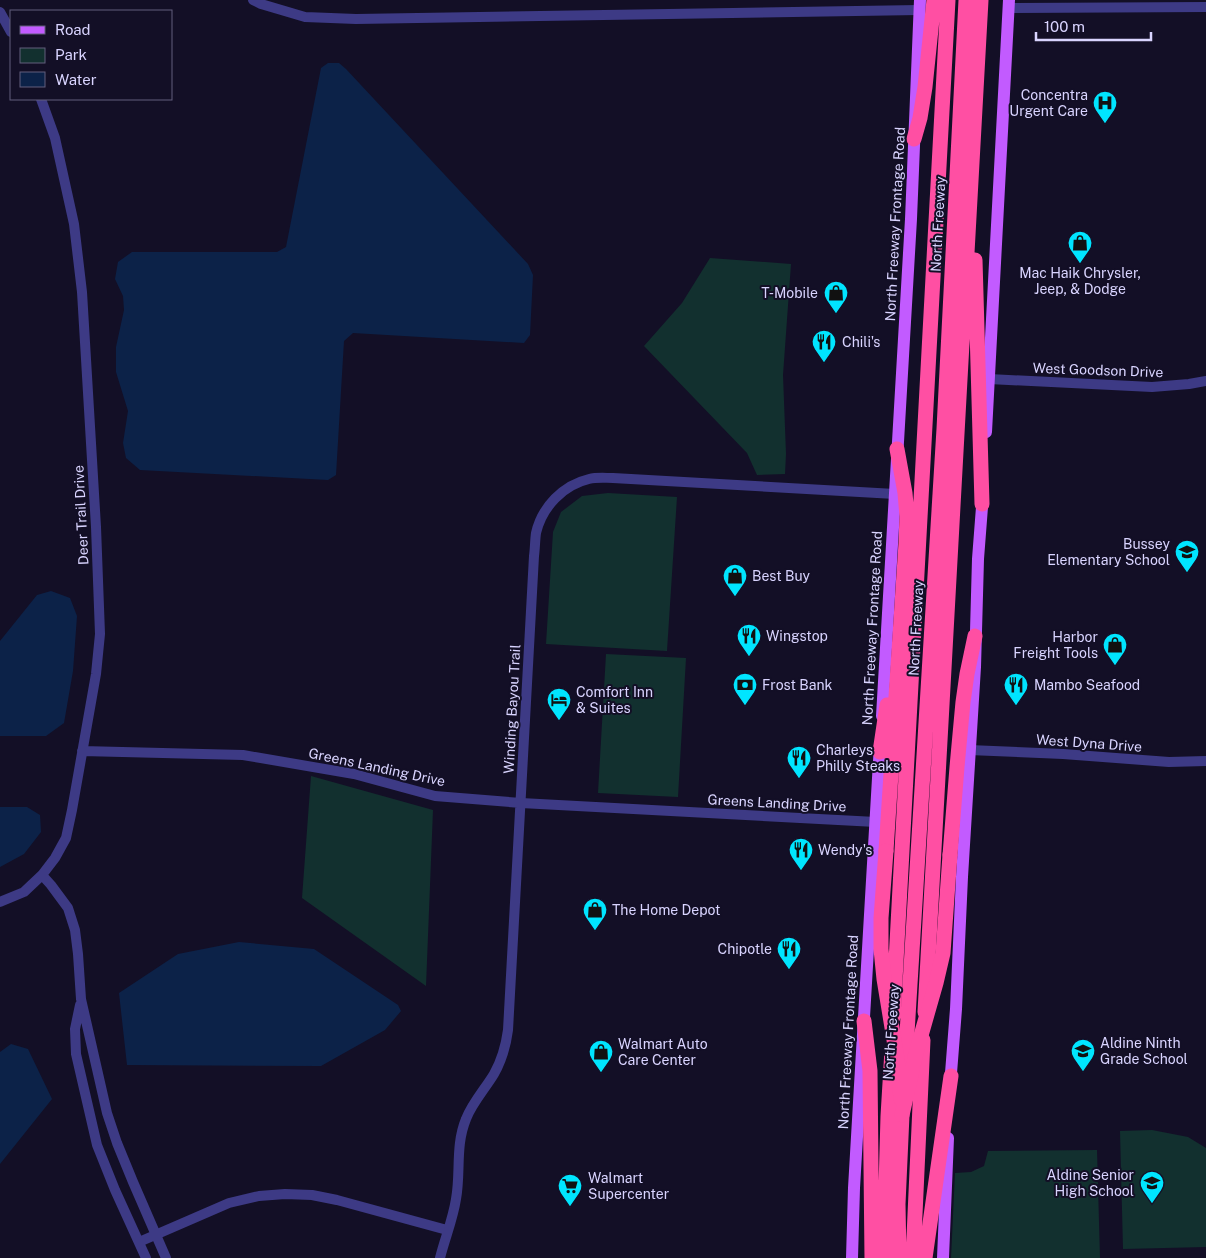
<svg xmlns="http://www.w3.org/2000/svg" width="1206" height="1258" viewBox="0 0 1206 1258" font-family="'Public Sans',sans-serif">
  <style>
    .green { fill: #12302f }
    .water { fill: #0c2248 }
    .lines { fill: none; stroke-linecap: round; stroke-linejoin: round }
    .minor { stroke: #3d3a85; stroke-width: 10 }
    .major { stroke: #c25bff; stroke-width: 12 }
    .highway { stroke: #ff4fa3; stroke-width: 15 }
    .highway-bridge { stroke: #ff4fa3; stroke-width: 15 }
    .labels { text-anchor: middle; stroke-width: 4; stroke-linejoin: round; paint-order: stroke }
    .poi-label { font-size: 14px; fill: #d9d4ff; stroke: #130f26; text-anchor: start }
    .street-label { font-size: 14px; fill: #d9d4ff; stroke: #130f26 }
  </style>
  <rect width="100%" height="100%" fill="#130f26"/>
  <path class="green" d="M710 258 791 264 783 375 786 454 785 474 757 475 747 453 644 346 682 303Z
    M608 493 677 497 667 651 546 644 553 532 561 512 582 496Z
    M606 654 686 658 678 797 598 793Z
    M311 776 433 810 426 986 302 898Z
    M1152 1130 1188 1137 1206 1148V1247L1123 1249 1120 1131Z
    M1097 1150 1100 1258H951L955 1173 971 1172 984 1166 988 1151Z"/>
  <path class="water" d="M328 63H339L346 69 528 264 533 275 530 335 524 343 353 333 344 341 336 475 328 480 140 470 126 458 123 443 128 411 116 372V347L124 310 123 296 115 279 118 262 132 252H277L286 247 321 68Z
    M51 591 70 598 77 616 73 671 64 723 46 736H0V641L37 595Z
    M0 807H27L40 815 41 832 24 854 0 867Z
    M239 942 314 949 398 1005 401 1011 385 1030 321 1066 127 1065 119 993 178 954Z
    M11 1044 28 1049 52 1099 0 1164V1052Z"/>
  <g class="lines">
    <path class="minor" d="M253 0 261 4 305 17 356 19 919 10
      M1009 8 1206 7
      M0 12 11 32
      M989 379 1152 387 1189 384 1206 381
      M969 750 1063 754 1169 762 1206 761
      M82 751 243 755 354 774 435 796 521 803 876 822
      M42 875 51 885 68 908 75 930 78 954 81 999 107 1113 117 1143 133 1182 166 1258
      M0 902 24 892 42 875 55 858 66 838 72 810 96 674 100 634 96 527 82 292 74 224 55 138 41 99
      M80 1005 75 1029 76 1054 97 1145 115 1190 146 1258
      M139 1242 229 1203 259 1196 285 1194 312 1195 337 1200 447 1230
      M440 1258C445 1238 453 1219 456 1199 461 1172 455 1146 466 1119 472 1103 485 1089 494 1074 502 1060 506 1045 508 1030L534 556C535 549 535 540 536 533 542 507 563 485 589 479 597 477 605 478 613 478L895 494"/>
    <path class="major" d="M986 432 1009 0
      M882 716 911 219 920 0
      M950 1086 956 1009 962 877 975 667 978 559 983 494
      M852 1258 854 1188 880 744
      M943 1258 948 1138"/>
    <path class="highway" d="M914 139 920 118 925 87 934 0
      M975 260 982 504
      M880 752 887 705
      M886 851 906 543 907 516 905 493 897 449
      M950 855 957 767 963 702 967 674 975 636
      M925 1012 981 0
      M893 1017 948 0
      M864 1021 870 1071 872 1258
      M884 1258 888 1116 892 1050
      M899 1258 898 1204 902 1115 944 429 966 0
      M913 1258 923 1040
      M925 1258 951 1076"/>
    <path class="highway-bridge" d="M886 851 881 918V949L884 979 897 1058 901 1099
      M902 1115 916 1053 936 983 943 953 950 855"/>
  </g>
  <defs>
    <symbol id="hospital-pin" viewBox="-11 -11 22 30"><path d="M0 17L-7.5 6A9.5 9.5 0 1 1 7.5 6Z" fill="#00e5ff" stroke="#130f26"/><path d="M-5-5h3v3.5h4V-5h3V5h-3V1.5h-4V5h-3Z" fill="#111"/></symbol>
    <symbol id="shop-pin" viewBox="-11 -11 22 30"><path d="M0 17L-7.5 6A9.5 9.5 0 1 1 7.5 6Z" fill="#00e5ff" stroke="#130f26"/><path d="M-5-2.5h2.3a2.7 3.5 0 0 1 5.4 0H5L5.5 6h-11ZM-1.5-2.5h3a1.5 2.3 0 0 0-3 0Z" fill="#111"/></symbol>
    <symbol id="restaurant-pin" viewBox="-11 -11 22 30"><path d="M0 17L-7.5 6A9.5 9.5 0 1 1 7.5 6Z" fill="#00e5ff" stroke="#130f26"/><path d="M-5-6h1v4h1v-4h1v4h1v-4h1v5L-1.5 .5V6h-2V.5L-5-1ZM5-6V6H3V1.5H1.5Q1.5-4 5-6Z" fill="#111"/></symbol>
    <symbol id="school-pin" viewBox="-11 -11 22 30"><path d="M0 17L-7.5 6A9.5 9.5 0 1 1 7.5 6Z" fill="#00e5ff" stroke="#130f26"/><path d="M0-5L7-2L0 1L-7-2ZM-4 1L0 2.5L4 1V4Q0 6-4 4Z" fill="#111"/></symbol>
    <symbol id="bank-pin" viewBox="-11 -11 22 30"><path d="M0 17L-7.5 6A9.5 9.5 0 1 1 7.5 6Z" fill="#00e5ff" stroke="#130f26"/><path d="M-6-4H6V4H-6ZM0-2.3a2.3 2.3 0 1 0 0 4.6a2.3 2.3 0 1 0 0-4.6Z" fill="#111"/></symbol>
    <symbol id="hotel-pin" viewBox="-11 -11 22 30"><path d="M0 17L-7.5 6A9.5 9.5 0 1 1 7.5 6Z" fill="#00e5ff" stroke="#130f26"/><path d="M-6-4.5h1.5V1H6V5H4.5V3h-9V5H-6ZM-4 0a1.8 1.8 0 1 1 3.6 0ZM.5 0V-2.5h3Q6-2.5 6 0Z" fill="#111"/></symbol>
    <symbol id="supermarket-pin" viewBox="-11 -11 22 30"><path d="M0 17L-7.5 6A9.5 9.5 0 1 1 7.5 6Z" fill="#00e5ff" stroke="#130f26"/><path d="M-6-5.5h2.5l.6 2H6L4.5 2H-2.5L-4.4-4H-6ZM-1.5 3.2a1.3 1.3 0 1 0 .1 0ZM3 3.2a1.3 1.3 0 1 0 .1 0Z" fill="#111"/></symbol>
  </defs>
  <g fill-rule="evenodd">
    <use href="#hospital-pin" x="1091" y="89" width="28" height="38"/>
    <use href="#shop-pin" x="1066" y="229" width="28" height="38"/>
    <use href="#shop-pin" x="822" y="279" width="28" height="38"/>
    <use href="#restaurant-pin" x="810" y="328" width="28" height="38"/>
    <use href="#school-pin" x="1173" y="538" width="28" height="38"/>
    <use href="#shop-pin" x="721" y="562" width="28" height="38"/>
    <use href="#restaurant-pin" x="735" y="622" width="28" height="38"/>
    <use href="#shop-pin" x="1101" y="631" width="28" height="38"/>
    <use href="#bank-pin" x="731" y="671" width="28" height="38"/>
    <use href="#restaurant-pin" x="1002" y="671" width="28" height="38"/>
    <use href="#hotel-pin" x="545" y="686" width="28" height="38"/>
    <use href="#restaurant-pin" x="785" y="744" width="28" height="38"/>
    <use href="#restaurant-pin" x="787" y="836" width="28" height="38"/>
    <use href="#shop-pin" x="581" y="896" width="28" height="38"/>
    <use href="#restaurant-pin" x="775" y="935" width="28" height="38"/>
    <use href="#school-pin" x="1069" y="1037" width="28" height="38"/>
    <use href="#shop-pin" x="587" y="1038" width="28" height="38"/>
    <use href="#school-pin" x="1138" y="1169" width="28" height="38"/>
    <use href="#supermarket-pin" x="556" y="1172" width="28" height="38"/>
  </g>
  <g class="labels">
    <g class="poi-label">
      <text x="1088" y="100" text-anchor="end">Concentra<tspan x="1088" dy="16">Urgent Care</tspan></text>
      <text x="1080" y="278" text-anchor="middle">Mac Haik Chrysler,<tspan x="1080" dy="16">Jeep, &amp; Dodge</tspan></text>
      <text x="818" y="298" text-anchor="end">T-Mobile</text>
      <text x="842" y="347">Chili's</text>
      <text x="1170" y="549" text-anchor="end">Bussey<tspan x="1170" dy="16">Elementary School</tspan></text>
      <text x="752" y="581">Best Buy</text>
      <text x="766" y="641">Wingstop</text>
      <text x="1098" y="642" text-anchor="end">Harbor<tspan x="1098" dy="16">Freight Tools</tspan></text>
      <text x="762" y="690">Frost Bank</text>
      <text x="1034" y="690">Mambo Seafood</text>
      <text x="576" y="697">Comfort Inn<tspan x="576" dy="16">&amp; Suites</tspan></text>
      <text x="816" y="755">Charleys<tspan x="816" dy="16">Philly Steaks</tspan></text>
      <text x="818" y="855">Wendy's</text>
      <text x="612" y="915">The Home Depot</text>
      <text x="772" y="954" text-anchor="end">Chipotle</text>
      <text x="1100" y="1048">Aldine Ninth<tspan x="1100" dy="16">Grade School</tspan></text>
      <text x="618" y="1049">Walmart Auto<tspan x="618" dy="16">Care Center</tspan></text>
      <text x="1134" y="1180" text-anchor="end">Aldine Senior<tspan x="1134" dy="16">High School</tspan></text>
      <text x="588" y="1183">Walmart<tspan x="588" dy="16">Supercenter</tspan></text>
    </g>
    <g class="street-label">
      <text transform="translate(895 224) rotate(-87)" y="5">North Freeway Frontage Road</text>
      <text transform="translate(938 224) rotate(-87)" y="5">North Freeway</text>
      <text transform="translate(1098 370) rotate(2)" y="5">West Goodson Drive</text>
      <text transform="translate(81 515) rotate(-93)" y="5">Deer Trail Drive</text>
      <text transform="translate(872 628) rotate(-87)" y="5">North Freeway Frontage Road</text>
      <text transform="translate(916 628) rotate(-87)" y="5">North Freeway</text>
      <text transform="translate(512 709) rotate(-87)" y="5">Winding Bayou Trail</text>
      <text transform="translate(1089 743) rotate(4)" y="5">West Dyna Drive</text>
      <text transform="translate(377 767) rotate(12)" y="5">Greens Landing Drive</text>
      <text transform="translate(777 803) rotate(3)" y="5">Greens Landing Drive</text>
      <text transform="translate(848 1032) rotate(-87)" y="5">North Freeway Frontage Road</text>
      <text transform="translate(891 1032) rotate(-86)" y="5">North Freeway</text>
    </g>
  </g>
  <rect x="10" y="10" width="162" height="90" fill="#130f26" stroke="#625e7d"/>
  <rect x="20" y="26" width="25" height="8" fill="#c25bff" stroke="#625e7d"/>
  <text x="55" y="35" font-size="15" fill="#d9d4ff">Road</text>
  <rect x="20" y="48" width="25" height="15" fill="#12302f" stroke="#625e7d"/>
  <text x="55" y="60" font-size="15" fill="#d9d4ff">Park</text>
  <rect x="20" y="72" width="25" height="15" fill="#0c2248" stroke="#625e7d"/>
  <text x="55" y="85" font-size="15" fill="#d9d4ff">Water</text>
  <path d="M1036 32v8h115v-8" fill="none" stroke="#d9d4ff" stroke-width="2.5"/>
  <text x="1044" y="32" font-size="15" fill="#d9d4ff" stroke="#130f26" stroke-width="4" paint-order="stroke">100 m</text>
</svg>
